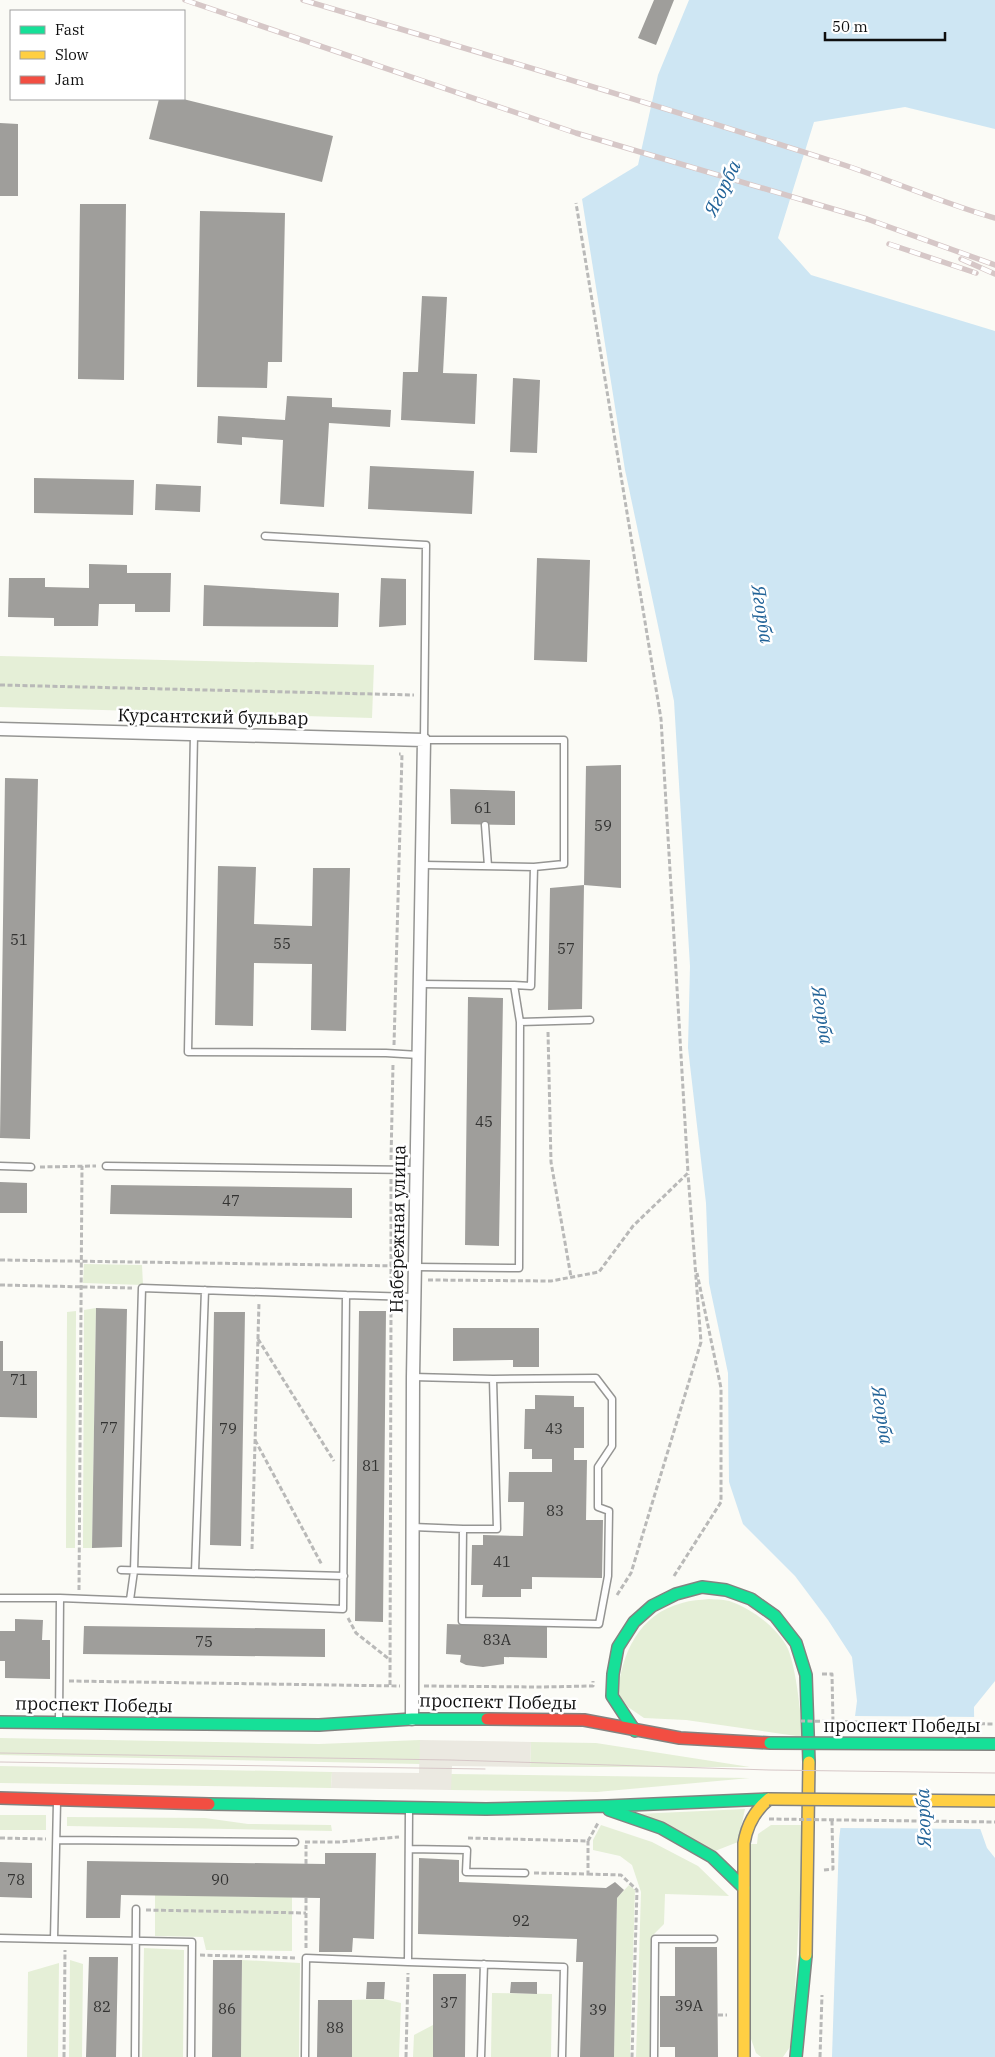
<svg xmlns="http://www.w3.org/2000/svg" width="995" height="2057" viewBox="0 0 995 2057" font-family="'IBM Plex Serif',serif">
  <style>
    .green { fill: #e5efd7 }
    .plaza { fill: #ebe9e1 }
    .water { fill: #cee6f3 }
    .pier { fill: #fbfbf6 }
    .building { fill: #9f9e9b }
    .lines { fill: none; stroke-linecap: round; stroke-linejoin: round }
    .lane-casing { stroke: #959593; stroke-width: 9 }
    .street-casing { stroke: #959593; stroke-width: 15 }
    .fast-casing { stroke: #838380; stroke-width: 14 }
    .slow-casing { stroke: #838380; stroke-width: 14 }
    .jam-casing { stroke: #838380; stroke-width: 14 }
    .path { stroke: #b9b9b8; stroke-width: 3; stroke-dasharray: 5 2.5; stroke-linecap: butt }
    .lane { stroke: #fefefe; stroke-width: 6 }
    .street { stroke: #fefefe; stroke-width: 12 }
    .fast { stroke: #16e098; stroke-width: 11 }
    .slow { stroke: #ffcf43; stroke-width: 11 }
    .jam { stroke: #f24e42; stroke-width: 11 }
    .tram { stroke: #d6c7c7; stroke-width: 1 }
    .rail-casing { stroke: #d6c7c7; stroke-width: 5.5 }
    .rail { stroke: #fff; stroke-width: 4; stroke-dasharray: 11; stroke-linecap: butt }
    .fast-bridge-casing { stroke: #838380; stroke-width: 14; stroke-linecap: butt }
    .slow-bridge-casing { stroke: #838380; stroke-width: 14; stroke-linecap: butt }
    .path-bridge { stroke: #b9b9b8; stroke-width: 3; stroke-dasharray: 5 2.5; stroke-linecap: butt }
    .fast-bridge { stroke: #16e098; stroke-width: 11 }
    .slow-bridge { stroke: #ffcf43; stroke-width: 11 }
    .labels { text-anchor: middle; stroke-width: 5; stroke-linejoin: round; paint-order: stroke }
    .number-label { font-size: 15px; fill: #333332 }
    .street-label { font-size: 18px; fill: #0f0f0f; stroke: #fff }
    .water-label { font-size: 19px; font-style: italic; fill: #226398; stroke: #fff }
  </style>
  <rect width="100%" height="100%" fill="#fbfbf6"/>
  <path class="green" d="M0 656 374 665 372 718 0 707Z
    M84 1264 142 1265 143 1285 83 1283Z
    M96 1308 92 1548H83L84 1310Z
    M76 1311 75 1548H66L67 1312Z
    M709 1599C717 1600 725 1599 732 1602 752 1609 779 1629 788 1649 797 1672 800 1711 803 1737L686 1720 644 1718 628 1707 618 1694C621 1654 639 1614 682 1603 691 1600 700 1600 709 1599Z
    M0 1738 319 1744 420 1740V1764L0 1755Z
    M531 1742 596 1743 750 1767H530Z
    M0 1766 332 1772 331 1788 0 1783Z
    M451 1774 750 1778 597 1792 451 1790Z
    M745 1809 738 1842 715 1851 637 1814Z
    M0 1815H46V1830H0Z
    M67 1817 205 1818 248 1824 331 1825 332 1831 67 1826Z
    M601 1825 652 1842 698 1866 729 1896 665 1894 664 1924 652 1936 651 2057H636L641 1892 632 1865 620 1856 593 1850V1840Z
    M771 1825H804L792 2044 783 2057H761L756 2053 751 2039 750 1844H757L758 1834Z
    M629 1885 635 1890 630 2057H614L617 1898Z
    M155 1895 292 1897V1951L206 1950 203 1937 155 1936Z
    M144 1948 184 1950 183 2057H142Z
    M70 1960 83 1964 82 2057H69Z
    M242 1960 300 1963 299 2057H241Z
    M59 1963 58 2057H27L28 1972Z
    M492 1993 552 1994 551 2057H491Z
    M384 1999 401 2003 399 2057H352V2000Z
    M433 2025V2057H413L414 2035Z"/>
  <path class="plaza" d="M420 1740 531 1742 530 1767 452 1766 451 1790 331 1788 332 1772 419 1773Z"/>
  <path class="water" d="M689 0H995V129L905 107 814 122 778 238 811 275 995 331V1681L974 1707 975 1814 987 1848 995 1858V2057H832L839 1839 857 1701 852 1657 828 1620 795 1576 743 1524 729 1482 728 1373 709 1283 706 1203 688 1048 690 966 674 701 625 470 582 199 638 165 658 75Z"/>
  <path class="pier" d="M853 1716 977 1717V1814L983 1829 838 1828Z"/>
  <path class="building" d="M654 0H674L656 45 638 38Z
    M159 99H183L333 136 322 182 149 139Z
    M0 123 18 124V196H0Z
    M80 204H126L124 380 78 379Z
    M200 211 285 213 282 362H268L267 388 197 387Z
    M422 296 447 297 443 373 477 374 475 424 401 420 403 372H418Z
    M513 378 540 380 537 453 510 452Z
    M287 396 332 398V407L391 410 390 427 329 423 324 507 280 504 283 440 242 437V445L217 443 218 416 285 420Z
    M370 466 474 471 472 514 368 509Z
    M34 478 134 480 133 515 34 513Z
    M156 484 201 486 200 512 155 510Z
    M537 558 590 560 587 662 534 660Z
    M89 564 127 565V573H171L170 612H135V604H99L98 626H54V618L8 617 9 578H45V587L89 588Z
    M381 578 406 579V625L379 627Z
    M204 585 339 593 338 627 203 626Z
    M621 765V888L584 885 586 766Z
    M5 778 38 779 30 1139 0 1138Z
    M450 789 515 791V825L451 824Z
    M218 866 256 867 254 924 312 926 313 868H350L346 1031 311 1030 312 964 254 963 253 1026 215 1025Z
    M584 885 582 1009 548 1010 550 888Z
    M468 997 503 998 499 1246 465 1245Z
    M0 1182 27 1183V1213H0Z
    M111 1185 352 1188V1218L110 1214Z
    M96 1308 127 1309 122 1547 92 1548Z
    M359 1311H386L383 1622 355 1621Z
    M214 1312H245L241 1546 210 1545Z
    M453 1328H539V1367H513V1360L453 1361Z
    M0 1341H3V1371H37V1418L0 1417Z
    M535 1395 574 1396V1407H584V1448H574V1460H587L586 1520H603L602 1578 532 1577V1589H521V1597H482L483 1585H471L472 1545H483V1535L523 1536 524 1502H508L509 1472H552V1459H532V1449H524L525 1409H535Z
    M15 1619 43 1620 42 1640H50V1679L5 1678V1661H0V1631H15Z
    M447 1624 547 1627V1658L504 1657V1664L483 1667 466 1665 460 1662 461 1655 446 1654Z
    M84 1626 325 1629V1657L83 1654Z
    M325 1853H376L374 1939 353 1938 352 1952H319L320 1898 121 1895 120 1918H86L87 1861 325 1864Z
    M419 1858 459 1860V1882L606 1888 615 1882 624 1890 617 1898 614 2057H580L583 1962H576L577 1939 418 1934Z
    M0 1862 32 1863V1898L0 1897Z
    M675 1947H717L718 2057H675V2047H660V1996H675Z
    M89 1957H118L116 2057H86Z
    M213 1960H242L241 2057H212Z
    M433 1974H466L465 2057H433Z
    M367 1982H385L384 1999H366Z
    M511 1982H537V1994L510 1993Z
    M318 2000H352V2057H317Z"/>
  <g class="lines">
    <defs>
      <path id="lane" d="M265 536 426 545 424 740H564V864L534 867
        M194 734 188 1052 386 1053 419 1055
        M485 825 488 866
        M423 865 534 867 531 986 514 985
        M520 1022 590 1020
        M0 1166 31 1167
        M106 1166 416 1170
        M415 1267 519 1268 520 1022 514 985 420 984
        M413 1527 463 1529 462 1621 599 1624 608 1576 609 1511 598 1507V1467L612 1446V1399L596 1378 493 1379 413 1377
        M463 1529H497L493 1379
        M121 1570 344 1576
        M195 1572 205 1290
        M0 1598H60L59 1719
        M60 1598 343 1609 346 1295 414 1297
        M130 1600 134 1571 142 1288 346 1295
        M409 1810 408 1962 564 1967 562 2057
        M57 1840 295 1842
        M409 1849 467 1850 466 1872 525 1873
        M0 1938 192 1942 191 2057
        M54 1939 57 1802
        M135 2057 136 1909
        M305 2057 306 1958 408 1962
        M481 2057 484 1964
        M654 2057 655 1939H714"/>
      <path id="street" d="M0 729 424 740 413 1377 412 1719"/>
      <path id="fast" d="M0 1722 319 1725 412 1719H487
        M635 1731 612 1696 613 1674 618 1647 634 1622 652 1606 676 1594 702 1587 726 1590 751 1599 775 1616 796 1643 806 1675 809 1762
        M209 1804 486 1809 607 1806 769 1799
        M609 1810 661 1828 712 1857 744 1888
        M796 2057 806 1955"/>
      <path id="slow" d="M806 1955 809 1762
        M744 2057V1843C747 1825 754 1811 769 1799"/>
      <path id="jam" d="M487 1719 584 1720 680 1738 770 1743
        M0 1798 209 1804"/>
    </defs>
    <use href="#lane" class="lane-casing"/>
    <use href="#street" class="street-casing"/>
    <use href="#fast" class="fast-casing"/>
    <use href="#slow" class="slow-casing"/>
    <use href="#jam" class="jam-casing"/>
    <path class="path" d="M0 685 414 695
      M548 1032 551 1162 571 1277
      M394 1045 402 754H399
      M391 1160 393 1064
      M40 1167 96 1166
      M391 1179V1287
      M0 1260 402 1266
      M428 1280 551 1281 599 1272 633 1226 688 1173 661 719 576 203
      M0 1285 132 1288
      M258 1339 334 1461
      M255 1440 322 1565
      M252 1549 259 1302
      M674 1576 721 1502V1388L697 1273
      M79 1590 82 1166
      M617 1595 631 1573 701 1342 688 1174
      M348 1618 356 1633 389 1659
      M822 1674H832L833 1722
      M69 1681 400 1686
      M390 1685 391 1306
      M424 1686 540 1687 593 1686V1681
      M0 1838 46 1839
      M468 1838 588 1841 598 1823
      M305 1842H339L399 1837
      M306 1864V1845
      M824 1870 833 1869 832 1821
      M534 1873 588 1874V1841
      M588 1874 621 1875 637 1890 632 2057
      M306 1898V1949
      M146 1910 306 1913
      M200 1955 297 1958
      M718 2015H727
      M64 2057 65 1950
      M406 2057 408 1973
      M820 2057 822 1995"/>
    <use href="#lane" class="lane"/>
    <use href="#street" class="street"/>
    <use href="#fast" class="fast"/>
    <use href="#slow" class="slow"/>
    <use href="#jam" class="jam"/>
    <path class="tram" d="M0 1753 451 1760 769 1770 995 1773
      M0 1762 485 1769"/>
    <defs>
      <path id="rail" d="M185 0 576 133 867 219 995 265
        M303 0C481 53 661 106 838 163 891 180 942 203 995 218
        M889 244 976 273
        M961 259 995 274"/>
    </defs>
    <use href="#rail" class="rail-casing"/>
    <use href="#rail" class="rail"/>
    <defs>
      <path id="fast-bridge" d="M770 1743 995 1744"/>
      <path id="slow-bridge" d="M769 1799 995 1801"/>
    </defs>
    <use href="#fast-bridge" class="fast-bridge-casing"/>
    <use href="#slow-bridge" class="slow-bridge-casing"/>
    <path class="path-bridge" d="M800 1721 995 1724
      M769 1819 995 1822"/>
    <use href="#fast-bridge" class="fast-bridge"/>
    <use href="#slow-bridge" class="slow-bridge"/>
  </g>
  <g class="labels">
    <g class="number-label">
      <text x="483" y="813">61</text>
      <text x="603" y="831">59</text>
      <text x="19" y="945">51</text>
      <text x="282" y="949">55</text>
      <text x="566" y="954">57</text>
      <text x="484" y="1127">45</text>
      <text x="231" y="1206">47</text>
      <text x="19" y="1385">71</text>
      <text x="109" y="1433">77</text>
      <text x="228" y="1434">79</text>
      <text x="554" y="1434">43</text>
      <text x="371" y="1471">81</text>
      <text x="555" y="1516">83</text>
      <text x="502" y="1567">41</text>
      <text x="497" y="1645">83А</text>
      <text x="204" y="1647">75</text>
      <text x="16" y="1885">78</text>
      <text x="220" y="1885">90</text>
      <text x="521" y="1926">92</text>
      <text x="449" y="2008">37</text>
      <text x="689" y="2011">39А</text>
      <text x="102" y="2012">82</text>
      <text x="227" y="2014">86</text>
      <text x="598" y="2015">39</text>
      <text x="335" y="2033">88</text>
    </g>
    <g class="street-label">
      <text transform="translate(213 717) rotate(1)" y="6">Курсантский бульвар</text>
      <text transform="translate(398 1229) rotate(-89)" y="6">Набережная улица</text>
      <text transform="translate(498 1702) rotate(1)" y="6">проспект Победы</text>
      <text transform="translate(94 1705) rotate(1)" y="6">проспект Победы</text>
      <text x="902" y="1732">проспект Победы</text>
    </g>
    <g class="water-label">
      <text transform="translate(722 188) rotate(-64)" y="7">Ягорба</text>
      <text transform="translate(763 614) rotate(81)" y="7">Ягорба</text>
      <text transform="translate(823 1015) rotate(81)" y="7">Ягорба</text>
      <text transform="translate(883 1415) rotate(81)" y="7">Ягорба</text>
      <text transform="translate(923 1818) rotate(-92)" y="7">Ягорба</text>
    </g>
  </g>
  <rect x="10" y="10" width="175" height="90" fill="#ffffff" stroke="#9f9f9f"/>
  <rect x="20" y="26" width="25" height="8" fill="#16e098" stroke="#9f9f9f"/>
  <text x="55" y="35" font-size="15" fill="#0f0f0f">Fast</text>
  <rect x="20" y="51" width="25" height="8" fill="#ffcf43" stroke="#9f9f9f"/>
  <text x="55" y="60" font-size="15" fill="#0f0f0f">Slow</text>
  <rect x="20" y="76" width="25" height="8" fill="#f24e42" stroke="#9f9f9f"/>
  <text x="55" y="85" font-size="15" fill="#0f0f0f">Jam</text>
  <path d="M825 32v8h120v-8" fill="none" stroke="#0f0f0f" stroke-width="2.5"/>
  <text x="832" y="32" font-size="15" fill="#0f0f0f" stroke="#ffffff" stroke-width="4" paint-order="stroke">50 m</text>
</svg>
